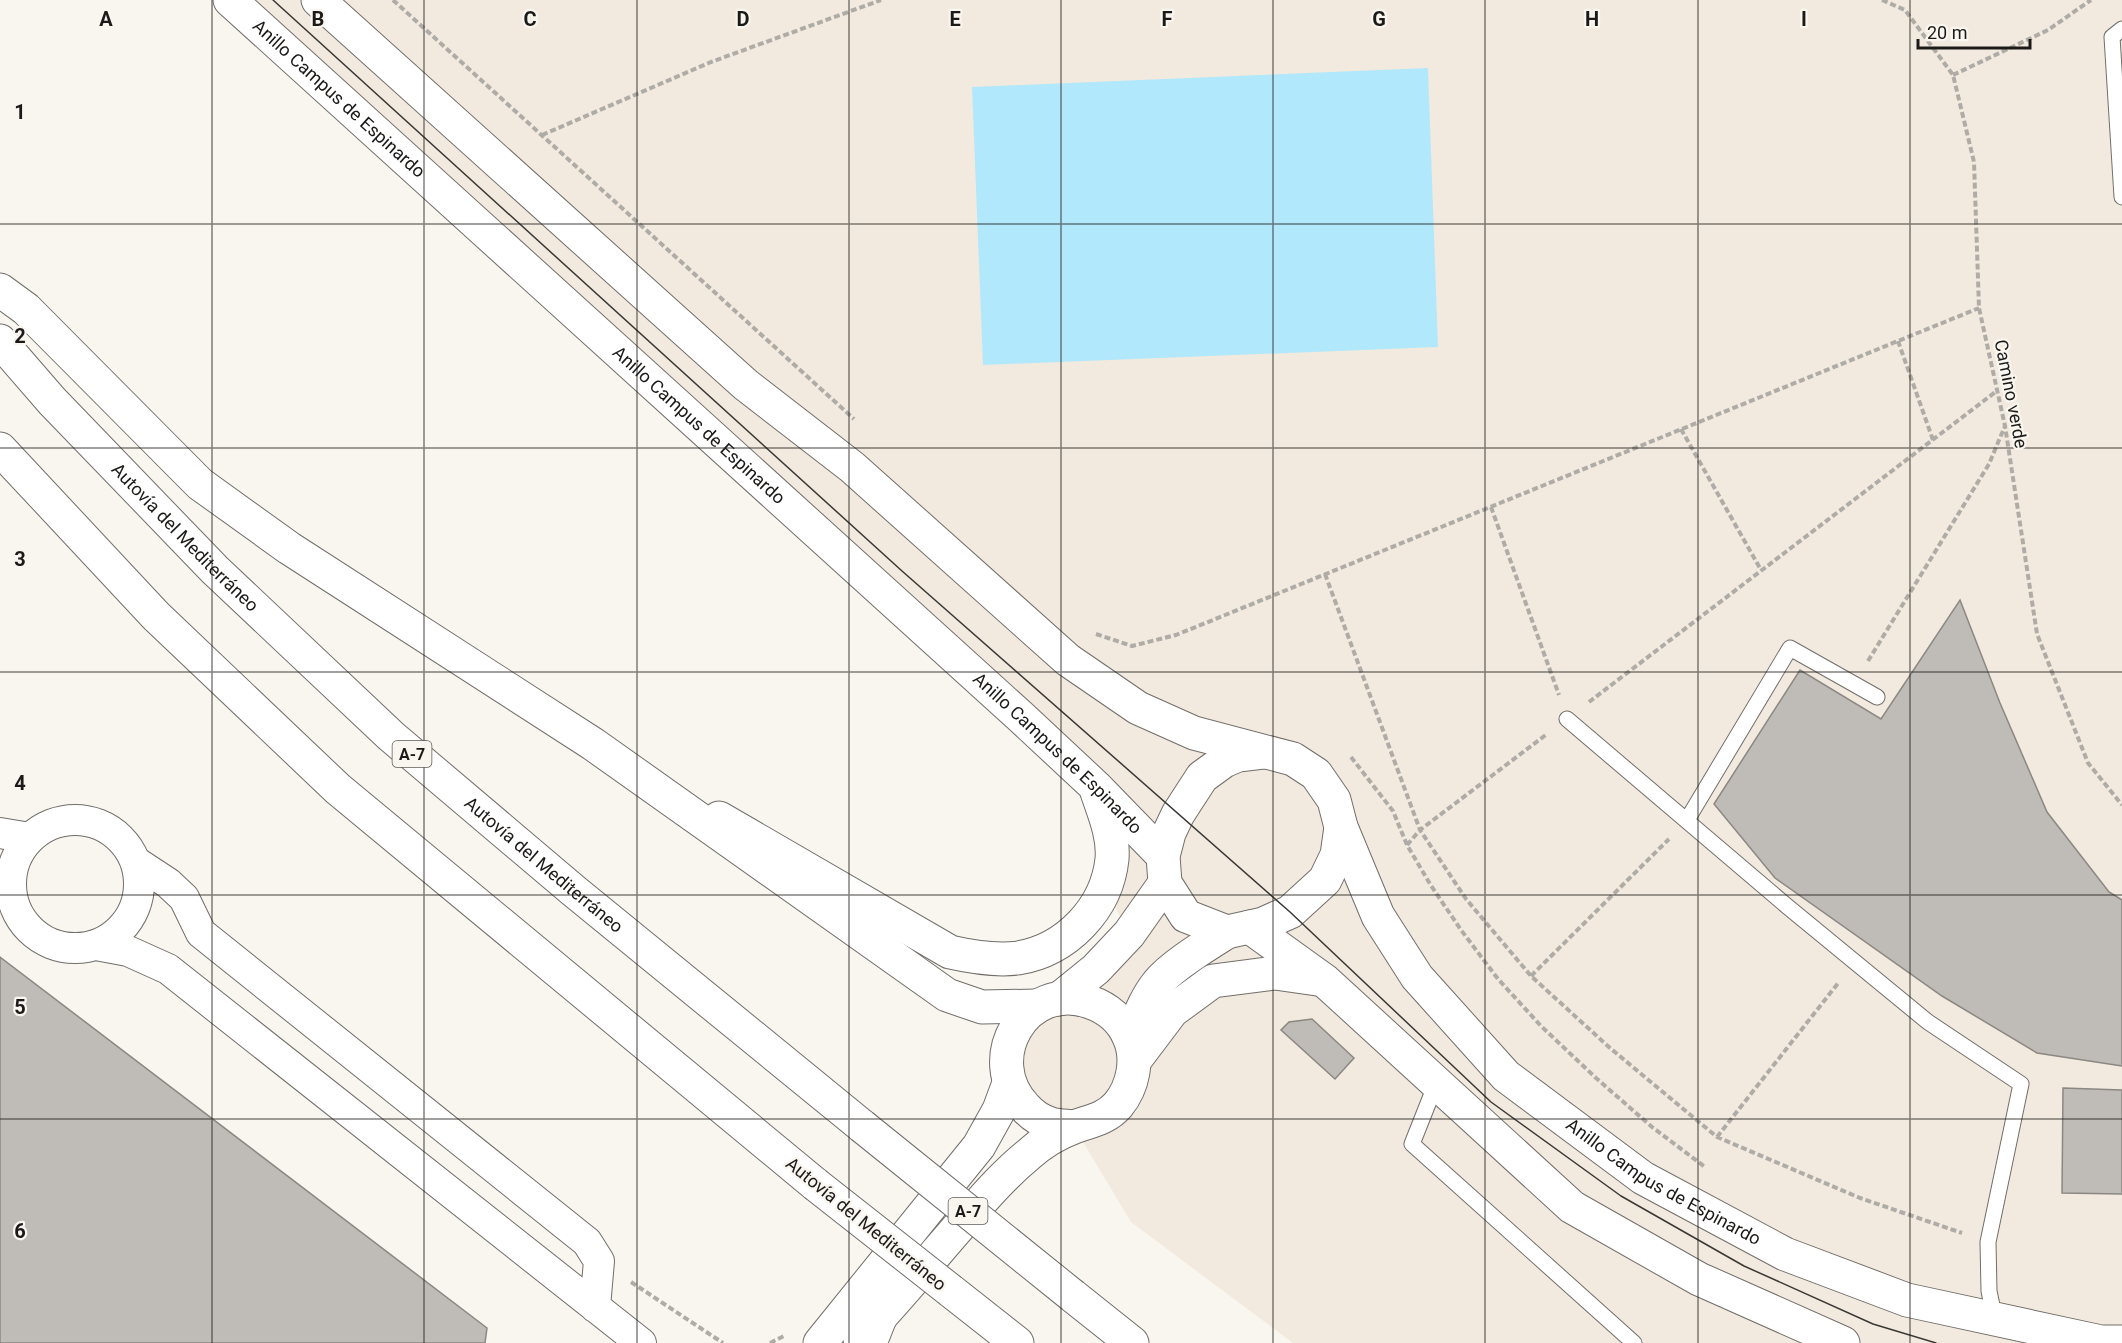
<svg xmlns="http://www.w3.org/2000/svg" width="2122" height="1343" viewBox="0 0 2122 1343" font-family="Roboto,sans-serif">
  <style>
    .built { fill: #f2eade }
    .water { fill: #b2e8fb }
    .building { fill: #bfbbb6; stroke: #8b8783; stroke-width: 1.5 }
    .lines { fill: none; stroke-linecap: round; stroke-linejoin: round }
    .lane-casing { stroke: #726e6a; stroke-width: 17 }
    .street-casing { stroke: #726e6a; stroke-width: 32 }
    .secondary-casing { stroke: #726e6a; stroke-width: 35 }
    .highway-casing { stroke: #726e6a; stroke-width: 35 }
    .path { stroke: #afaca7; stroke-width: 4; stroke-dasharray: 6 3; stroke-linecap: butt }
    .lane { stroke: #fff; stroke-width: 15 }
    .street { stroke: #fff; stroke-width: 30 }
    .secondary { stroke: #fff; stroke-width: 33 }
    .highway { stroke: #fff; stroke-width: 33 }
    .tram { stroke: #3a3835; stroke-width: 1.5 }
    .highway-bridge-casing { stroke: #726e6a; stroke-width: 35; stroke-linecap: butt }
    .highway-bridge { stroke: #fff; stroke-width: 33 }
    .grid { fill: none; stroke: #1c1a18; stroke-width: 1.5; stroke-opacity: 0.55 }
    .labels { text-anchor: middle; stroke-width: 4.5; stroke-linejoin: round; paint-order: stroke }
    .shield { fill: #f9f5ef; stroke: #5e5c58; stroke-width: 1.5 }
    .shield-label { font-size: 16px; font-weight: bold; fill: #1c1a18 }
    .street-label { font-size: 18px; fill: #1c1a18; stroke: #f9f5ef }
    .grid-label { font-size: 20px; text-anchor: middle; font-weight: bold; fill: #1c1a18; stroke: #f9f5ef; stroke-width: 4.5; stroke-linejoin: round; paint-order: stroke }
  </style>
  <rect width="100%" height="100%" fill="#f9f5ef"/>
  <path class="built" d="M230 0H2122V1343H1293L1131 1222 1074 1127 1031 1114 1010 1039 1129 934 1106 889 1096 787Z"/>
  <path class="water" d="M1428 68 1438 347 983 365 972 87Z"/>
  <path class="building" d="M1960 600 2000 703 2047 812 2109 892 2122 900V1066L2037 1053 1942 996 1775 878 1714 804 1800 670 1881 719Z
    M0 957 487 1328 485 1343H0Z
    M1312 1019 1354 1058 1335 1079 1281 1030 1289 1022Z
    M2063 1088 2122 1090V1194L2062 1193Z"/>
  <g class="lines">
    <defs>
      <path id="lane" d="M2122 29 2112 37 2122 197
        M1567 719 1788 907 1928 1022 2021 1084 1988 1242 1989 1291 1995 1320
        M1687 820 1790 648 1877 697
        M1437 1081 1412 1144 1634 1343"/>
      <path id="street" d="M11 884a64 64 0 1 1 128 0a64 64 0 1 1-128 0Z
        M0 833 30 838
        M136 862 168 883 184 898 201 933 587 1242 599 1261 595 1307
        M96 945 128 951 168 969 641 1343"/>
      <g id="secondary">
        <path id="s1" d="M230 0 1021 717 1096 787 1163 856"/>
        <path id="s2" d="M318 0 746 385 852 467 1068 660 1138 708 1194 733 1293 759 1316 774 1334 800 1341 827 1378 916 1417 977 1506 1076 1643 1178 1785 1254 1907 1300 2101 1342H2122"/>
        <path d="M1263 752 1238 755 1224 761 1202 777 1178 814 1169 833 1163 856 1165 883 1186 916 1227 932 1263 924 1290 912 1325 880 1337 855 1341 827"/>
        <path d="M719 818 950 952C972 957 995 961 1018 958 1067 950 1107 908 1112 859 1114 836 1104 813 1097 792"/>
        <path d="M1250 927 1325 981 1572 1207 1699 1279 1843 1343"/>
        <path d="M1059 999 1096 969 1129 934 1165 883"/>
        <path d="M1130 1038C1138 1019 1145 999 1158 983 1171 966 1208 944 1227 932"/>
        <path d="M1135 1060 1172 1011 1213 981 1275 973 1317 979"/>
        <path d="M860 1339C893 1304 924 1267 956 1230 979 1204 1001 1177 1028 1155 1041 1143 1058 1133 1074 1127 1090 1121 1106 1119 1118 1105 1133 1087 1139 1059 1129 1037 1122 1020 1107 1008 1090 1002 1026 979 979 1059 1025 1107 1031 1114 1041 1121 1051 1124 1058 1126 1066 1126 1074 1127"/>
        <path d="M820 1343 979 1146 999 1110 1009 1083"/>
      </g>
      <g id="highway">
        <path d="M0 290 26 309 200 484 289 548 593 744 947 995 982 1007 1037 1006"/>
        <path id="s3" d="M0 341 52 401 215 570 391 736 574 891 862 1126"/>
        <path d="M0 449 156 616 338 789 815 1184"/>
        <path d="M951 1291 1017 1343"/>
        <path d="M1073 1296 1132 1343"/>
        <path d="M870 1343 880 1318"/>
      </g>
    </defs>
    <use href="#lane" class="lane-casing"/>
    <use href="#street" class="street-casing"/>
    <use href="#secondary" class="secondary-casing"/>
    <use href="#highway" class="highway-casing"/>
    <path class="path" d="M393 0 854 419
      M1882 0 1905 10 1953 75 1974 162 1979 308 2005 426 2037 634 2088 763 2122 805
      M1953 75 2048 30 2091 0
      M542 135 711 62 881 0
      M1898 341 1933 440
      M1681 429 1761 570
      M1491 507 1559 695
      M1325 574 1420 830 1466 899 1531 976 1610 1048 1717 1137 1860 1198 1962 1233
      M1096 634 1132 646 1176 635 1979 308
      M1868 661 1989 464 2005 426
      M1589 702 1998 390
      M1351 757 1393 811 1407 845 1430 884 1461 930 1498 979 1541 1026 1596 1078 1652 1127 1705 1167
      M1407 845 1420 830 1547 734
      M1531 976 1669 839
      M1717 1137 1839 982
      M631 1282 723 1343
      M770 1343 786 1335"/>
    <use href="#lane" class="lane"/>
    <use href="#street" class="street"/>
    <use href="#secondary" class="secondary"/>
    <use href="#highway" class="highway"/>
    <path class="tram" d="M273 0 902 571 1290 912 1491 1102 1621 1196 1744 1266 1873 1324 1936 1343"/>
    <defs>
      <path id="highway-bridge" d="M862 1126 1073 1296
        M815 1184 951 1291"/>
    </defs>
    <use href="#highway-bridge" class="highway-bridge-casing"/>
    <use href="#highway-bridge" class="highway-bridge"/>
  </g>
  <path class="grid" d="M212 0V1343M424 0V1343M637 0V1343M849 0V1343M1061 0V1343M1273 0V1343M1485 0V1343M1698 0V1343M1910 0V1343M0 224H2122M0 448H2122M0 672H2122M0 895H2122M0 1119H2122"/>
  <g class="labels">
    <g class="shield">
      <rect x="392.5" y="741" width="39" height="26" rx="4.5"/>
      <rect x="948.5" y="1198" width="39" height="26" rx="4.5"/>
    </g>
    <g class="shield-label">
      <text x="412" y="760">A-7</text>
      <text x="968" y="1217">A-7</text>
    </g>
    <g class="street-label">
      <text dy="6" stroke="none"><textPath href="#s1" startOffset="147">Anillo Campus de Espinardo</textPath></text>
      <text transform="translate(2011 394) rotate(79)" y="6">Camino verde</text>
      <text dy="6" stroke="none"><textPath href="#s1" startOffset="633">Anillo Campus de Espinardo</textPath></text>
      <text dy="6" stroke="none"><textPath href="#s3" startOffset="270">Autovía del Mediterráneo</textPath></text>
      <text dy="6" stroke="none"><textPath href="#s1" startOffset="1119">Anillo Campus de Espinardo</textPath></text>
      <text dy="6" stroke="none"><textPath href="#s3" startOffset="756">Autovía del Mediterráneo</textPath></text>
      <text dy="6" stroke="none"><textPath href="#s2" startOffset="1827">Anillo Campus de Espinardo</textPath></text>
      <text transform="translate(866 1224) rotate(39)" y="6">Autovía del Mediterráneo</text>
    </g>
  </g>
  <g class="grid-label">
    <text x="106" y="26">A</text>
    <text x="318" y="26">B</text>
    <text x="530" y="26">C</text>
    <text x="743" y="26">D</text>
    <text x="955" y="26">E</text>
    <text x="1167" y="26">F</text>
    <text x="1379" y="26">G</text>
    <text x="1592" y="26">H</text>
    <text x="1804" y="26">I</text>
    <text x="20" y="119">1</text>
    <text x="20" y="343">2</text>
    <text x="20" y="566">3</text>
    <text x="20" y="790">4</text>
    <text x="20" y="1014">5</text>
    <text x="20" y="1238">6</text>
  </g>
  <path d="M1918 39v9h112v-9" fill="none" stroke="#1c1a18" stroke-width="3"/>
  <text x="1927" y="39" font-size="18" fill="#1c1a18" stroke="#f9f5ef" stroke-width="4.5" paint-order="stroke">20 m</text>
</svg>
